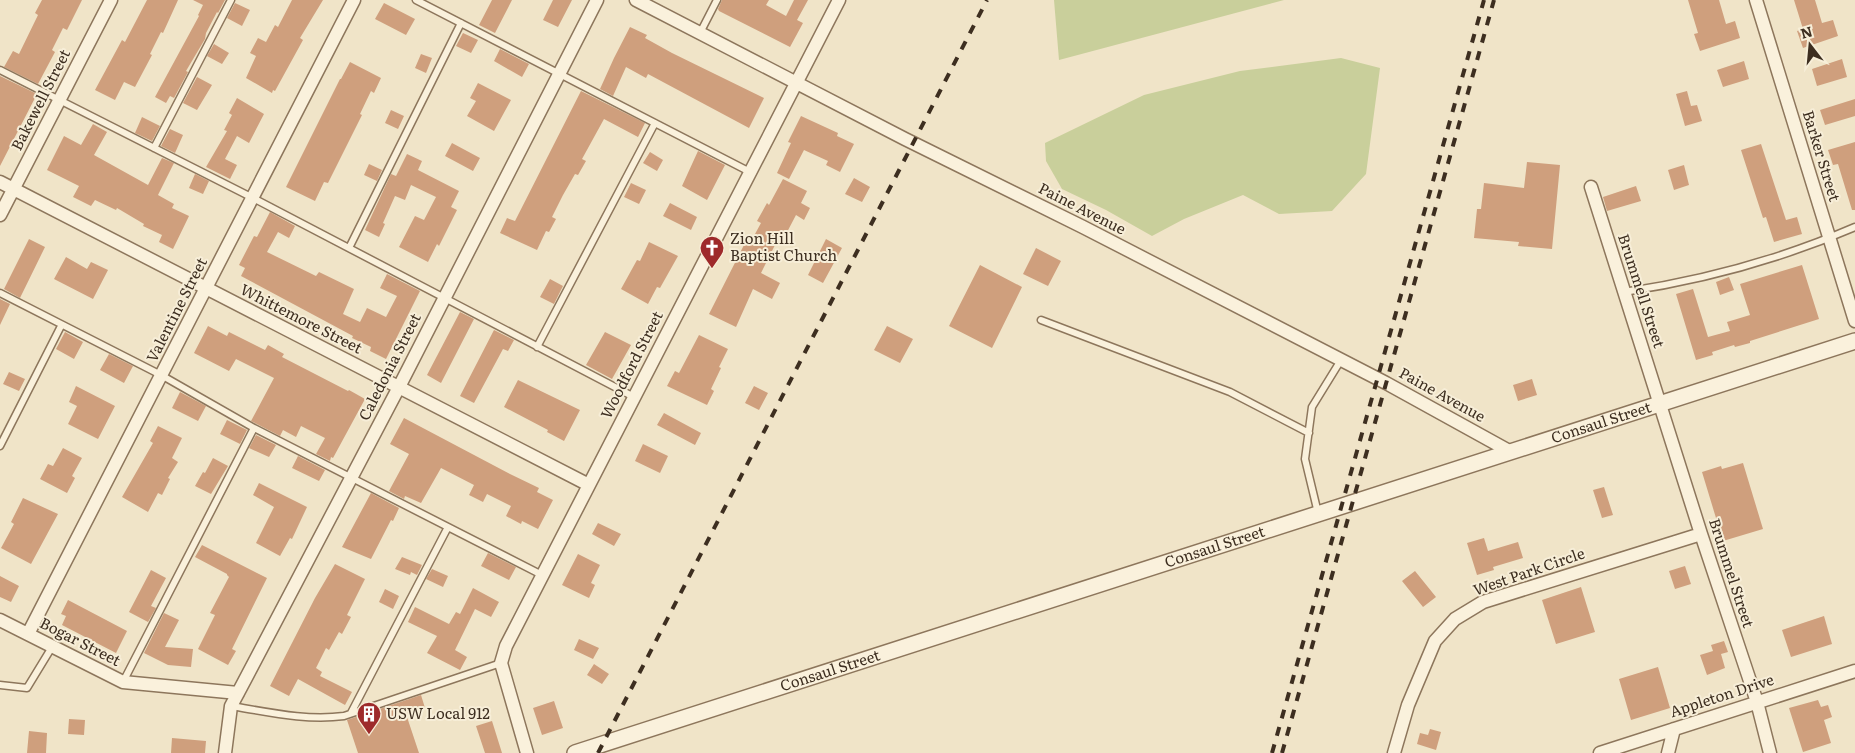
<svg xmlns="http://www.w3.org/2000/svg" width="1855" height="753" viewBox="0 0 1855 753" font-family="Literata,serif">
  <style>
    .green { fill: #c9cf9b }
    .building { fill: #cf9f7d }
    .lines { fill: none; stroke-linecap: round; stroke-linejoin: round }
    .service-casing { stroke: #8d765c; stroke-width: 9 }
    .minor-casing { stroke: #8d765c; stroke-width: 15 }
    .tertiary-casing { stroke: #8d765c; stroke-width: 18 }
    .service { stroke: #faf1dc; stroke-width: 6 }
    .minor { stroke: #faf1dc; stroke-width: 12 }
    .tertiary { stroke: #faf1dc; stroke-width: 15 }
    .rail { stroke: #3d2e20; stroke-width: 4; stroke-dasharray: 9 9; stroke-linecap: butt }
    .labels { text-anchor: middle; stroke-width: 4; stroke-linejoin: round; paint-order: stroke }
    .street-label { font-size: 15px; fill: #3d2e20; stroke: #f7eed8 }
    .poi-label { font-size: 15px; fill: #3d2e20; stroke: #f7eed8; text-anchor: start }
  </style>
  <rect width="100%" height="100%" fill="#f0e4c8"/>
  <path class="green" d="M1054 0H1284L1059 60Z
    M1341 58 1380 68 1366 174 1332 211 1279 214 1243 195 1184 219 1152 236 1106 210 1062 189 1046 161 1045 143 1144 95 1240 71Z"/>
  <path class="building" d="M42 0H82L67 30 63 28 52 50 55 52 38 84 4 67 13 51 19 54 38 15 35 13Z
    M147 0H178L163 33 161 32 150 54 152 55 135 87 124 82 115 100 95 90 122 40 125 42Z
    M193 0H225L218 13 217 12 206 33 205 39 186 71 188 72 174 98 170 96 166 103 155 97 199 16 198 15 203 5Z
    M292 0H323L300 38 303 40 275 91 273 90 272 93 246 78 256 56 250 53 258 38 266 42 275 25 278 27Z
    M492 0H512L495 33 479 25Z
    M553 0H572L558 27 543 20Z
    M722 0H769L766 5 786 16 794 0H808L797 20 803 23 790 47 719 11 718 9Z
    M1688 0H1719L1726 24 1735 21 1740 38 1700 51 1694 34 1698 33Z
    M1794 0H1815L1822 23 1833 20 1838 36 1803 48 1797 31 1803 29Z
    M235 3 250 10 242 26 227 18Z
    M384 3 415 19 406 35 375 19Z
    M630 27 647 35 645 38 672 53 764 98 749 128 648 74 646 78 626 67 613 96 600 89 614 58Z
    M463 33 478 40 471 53 456 46Z
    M214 44 229 53 222 64 207 56Z
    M500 49 529 64 522 77 494 61Z
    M421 54 432 58 426 73 415 68Z
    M1842 59 1847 77 1817 86 1812 69Z
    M1744 61 1749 79 1723 87 1717 70Z
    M350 62 381 78 374 93 371 91 360 114 362 115 328 183 324 182 315 201 286 187 340 79H341Z
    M0 76 37 94 0 166Z
    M197 77 212 85 197 110 183 103Z
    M478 83 511 100 494 131 467 116 476 101 470 98Z
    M581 91 645 123 638 137 604 119 582 159 586 161 578 175 575 174 563 195 552 217 556 219 549 232 546 231 537 250 500 233 507 218 515 221Z
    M1687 91 1691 106 1697 105 1702 121 1685 126 1676 94Z
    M237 98 264 114 249 143 237 136 225 159 237 165 230 179 206 167 227 131 224 130 232 115 229 113Z
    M1855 99V116L1825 125 1820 110Z
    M391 110 404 116 398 129 385 123Z
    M801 116 838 133 837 136 854 144 840 172 826 165 828 161 804 150 789 179 777 173 791 143 788 142Z
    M142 117 160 126 152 141 135 133Z
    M93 124 107 132 94 155 148 185 162 158 174 163 158 195 174 204 172 208 189 216 173 249 159 242 162 235 143 226 144 224 117 208 116 210 95 200 91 206 73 197 79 186 47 170 64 136 81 145Z
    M170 129 183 135 175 153 161 146Z
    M1855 142V210H1852L1838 164 1833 165 1828 150Z
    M452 143 480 158 473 171 445 156Z
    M1761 144 1786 220 1797 217 1802 234 1774 242 1766 217 1763 218 1741 150Z
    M698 151 725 165 707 200 682 186Z
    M650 152 663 160 657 171 643 163Z
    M407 154 422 161 418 170 459 191 451 207 457 210 439 246 437 244 428 262 399 247 415 216 424 220 436 197 411 185 405 200 395 196 383 223 385 224 379 237 365 230 391 174 396 176Z
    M1527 162 1560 165 1552 249 1518 246 1519 242 1474 238 1477 209H1481L1484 183 1524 188Z
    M369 164 382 170 377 181 364 175Z
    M1684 165 1689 185 1674 190 1668 170Z
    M195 174 209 181 203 194 189 188Z
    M854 178 870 187 862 202 845 194Z
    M783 179 807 191 801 203 810 208 804 220 796 215 785 236 781 233 761 273 780 283 772 299 753 289 736 327 709 314 745 243 749 245 761 223 757 221 767 203 769 205Z
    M631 183 646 190 639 204 624 197Z
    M1636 186 1641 201 1607 211 1603 197Z
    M670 203 697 217 691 230 663 216Z
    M270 212 295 226 289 238 278 232 267 252 316 276 319 272 354 289 343 314 360 322 367 308 386 317 397 296 380 288 387 274 420 291 386 359 370 351 371 347 352 338 353 336 241 276 245 268 239 265 254 236 257 237Z
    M29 239 45 247 20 298 4 289Z
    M826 239 842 248 823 283 808 275Z
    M649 242 678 256 660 288 657 287 648 304 621 289 637 260 640 261Z
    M1036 248 1061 261 1048 286 1023 274Z
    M66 257 87 269 91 262 108 270 93 299 54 279Z
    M980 265 1022 287 992 348 949 326Z
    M1802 265 1819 319 1750 341V343L1735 347 1734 345 1712 352 1713 355 1696 360 1676 294 1693 289 1708 337 1730 331 1727 322 1750 315 1740 284Z
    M1729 277 1734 290 1720 295 1716 282Z
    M550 279 563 286 554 304 540 297Z
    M0 299 10 304 0 325Z
    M460 312 474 319 441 383 427 375Z
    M208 326 227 336 229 332 265 350 268 345 284 354 282 357 348 391 349 390 365 399 333 458 331 457 330 461 316 454 325 438 301 426 296 437 283 430 280 436 251 421 274 378 236 359 229 371 194 353Z
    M887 326 913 339 900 363 874 350Z
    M494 330 514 340 508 351 503 349 474 403 460 396Z
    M65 332 83 342 74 359 56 349Z
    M605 332 631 345 612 379 586 365Z
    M699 335 728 349 719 367 721 368 711 389 714 391 707 405 667 386 675 371 679 373Z
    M109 354 133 366 124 383 100 370Z
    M9 372 25 379 19 391 3 384Z
    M1532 379 1537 395 1518 401 1513 385Z
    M518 380 580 410 564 441 547 432 548 430 504 407Z
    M76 386 115 406 98 439 68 424 77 406 69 402Z
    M754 386 768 393 759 410 745 403Z
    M180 392 206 406 198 421 172 408Z
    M664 413 701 433 695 445 657 425Z
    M404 418 510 474 539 488 537 492 553 500 538 529 522 521 521 524 506 516 511 506 487 494 483 502 469 495 474 485 441 468 421 503 405 496 404 499 389 491 409 454 390 444Z
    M227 420 247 430 240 444 220 434Z
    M158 426 182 438 172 458 178 462 168 478 170 479 162 495 158 493 148 512 122 497 153 443 150 441Z
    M256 435 276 445 269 457 249 448Z
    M643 444 668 456 660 473 635 461Z
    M63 448 82 458 72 476 75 478 67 493 40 479 48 464 53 466Z
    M298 456 325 470 319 481 292 468Z
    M213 458 228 466 211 494 195 486 203 472 205 473Z
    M1743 463 1763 529 1723 541 1702 472 1721 466 1722 469Z
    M259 483 307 507 292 539 290 538 280 556 256 543 274 507 253 495Z
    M1604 487 1613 515 1602 518 1593 490Z
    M371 493 399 508 393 521 391 520 371 559 342 547Z
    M23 498 58 514 31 564 1 548 14 524 11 522Z
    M598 523 621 534 614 546 592 534Z
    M1484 538 1488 551 1518 542 1523 558 1493 567 1494 570 1477 575 1467 543Z
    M202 545 267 578 232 649 236 651 228 665 198 649 215 615 210 613 229 577 227 575V574L195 557Z
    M488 553 516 567 509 580 481 566Z
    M578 554 600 565 591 583 595 585 589 598 562 585Z
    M402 557 422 565 417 575 411 572 410 575 395 569Z
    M335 564 365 579 347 615 351 617 342 634 339 632 329 650 326 648 316 668 322 672 320 676 352 692 345 705 298 679 289 696 270 686 315 598Z
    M1685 566 1691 584 1675 589 1669 571Z
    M432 569 448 576 443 587 426 579Z
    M151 570 166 578 151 606 156 608 148 622 129 612Z
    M1415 571 1436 597 1423 607 1402 581Z
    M0 576 19 586 11 602 0 597Z
    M1581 587 1595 632 1556 644 1542 600Z
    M473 588 499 602 491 617 475 609 455 650 467 657 460 670 427 653 437 636 408 622 415 607 449 624 456 612 460 614Z
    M385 589 399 596 393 609 379 602Z
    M68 600 127 631 116 653 62 625 66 616 61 614Z
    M164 613 179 620 165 647 193 649 191 667 168 665 144 653Z
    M1824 616 1832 644 1791 657 1782 630Z
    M579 639 599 648 593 659 574 650Z
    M1724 641 1728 652 1721 654 1725 668 1707 675 1700 655 1713 651 1711 645Z
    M594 664 609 674 602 684 587 675Z
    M1658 667 1670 708 1631 720 1619 679Z
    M421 695 425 708 406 714 419 753H358L347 720Z
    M1818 700 1821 707 1828 705 1832 717 1824 720 1831 743 1803 752 1789 708Z
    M554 701 563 728 542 735 533 708Z
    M69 719 85 720 84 735 68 734Z
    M492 721 502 753H485L476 726Z
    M1430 729 1441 732 1436 750 1417 744 1420 733 1428 735Z
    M29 731 47 733 46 753H27Z
    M172 738 206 741 205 753H171Z"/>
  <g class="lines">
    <defs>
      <path id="service" d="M416 0 750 172
        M700 33 717 0
        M0 70 253 198 634 397
        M154 148 231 0
        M349 248 461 23
        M1624 292C1704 280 1781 259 1855 227
        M0 293 161 375 254 428 542 575
        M1041 320 1230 392 1309 433
        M537 347 655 123
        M0 446 61 326
        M1318 513 1305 459 1312 407 1341 360
        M123 682 254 428
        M0 685 27 688 52 647
        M231 706C268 712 306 721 344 716L501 663
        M351 713 448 527"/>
      <path id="minor" d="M636 0 905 139 1083 227 1386 383 1511 452
        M1756 0 1855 321
        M0 182 589 485
        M1591 187 1701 534 1757 702 1770 753
        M0 215 111 0
        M0 620 123 682 238 693
        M28 634 354 0
        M225 753 231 706 238 693 399 387 597 0
        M527 753 501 663 506 646 839 0
        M1394 753 1408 705 1435 641 1455 619 1483 602 1701 534
        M1600 753 1855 671
        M1668 753 1674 729"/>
      <g id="tertiary">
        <path id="s1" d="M575 753 1855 341"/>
      </g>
    </defs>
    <use href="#service" class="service-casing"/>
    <use href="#minor" class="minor-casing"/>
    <use href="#tertiary" class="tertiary-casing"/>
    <use href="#service" class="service"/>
    <use href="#minor" class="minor"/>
    <use href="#tertiary" class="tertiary"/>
    <path class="rail" d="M598 753 987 0
      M1272 753 1484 0
      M1282 753 1494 0"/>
  </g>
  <defs>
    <symbol id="church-pin" viewBox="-11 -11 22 30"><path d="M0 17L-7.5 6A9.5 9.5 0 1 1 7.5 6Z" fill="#9e2a2b" stroke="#f7eed8"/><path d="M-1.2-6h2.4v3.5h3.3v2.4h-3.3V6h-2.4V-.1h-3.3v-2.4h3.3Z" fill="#fff"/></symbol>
    <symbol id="building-pin" viewBox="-11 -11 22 30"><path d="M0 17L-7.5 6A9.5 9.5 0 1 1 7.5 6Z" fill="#9e2a2b" stroke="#f7eed8"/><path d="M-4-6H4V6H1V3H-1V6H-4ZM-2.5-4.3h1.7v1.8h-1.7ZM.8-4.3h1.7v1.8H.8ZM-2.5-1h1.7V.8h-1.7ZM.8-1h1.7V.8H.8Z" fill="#fff"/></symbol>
  </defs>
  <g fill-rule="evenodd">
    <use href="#church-pin" x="698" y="234" width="28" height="38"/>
    <use href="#building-pin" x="355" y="700" width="28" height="38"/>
  </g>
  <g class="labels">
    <g class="street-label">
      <text transform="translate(41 100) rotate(-63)" y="5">Bakewell Street</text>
      <text transform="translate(1821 156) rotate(73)" y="5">Barker Street</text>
      <text transform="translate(1082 209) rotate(27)" y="5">Paine Avenue</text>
      <text transform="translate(1641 291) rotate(72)" y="5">Brummell Street</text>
      <text transform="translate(177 310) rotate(-63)" y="5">Valentine Street</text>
      <text transform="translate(301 319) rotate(27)" y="5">Whittemore Street</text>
      <text transform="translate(632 365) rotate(-63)" y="5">Woodford Street</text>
      <text transform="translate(390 367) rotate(-63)" y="5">Caledonia Street</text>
      <text transform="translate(1442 395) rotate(29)" y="5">Paine Avenue</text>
      <text dy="5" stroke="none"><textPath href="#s1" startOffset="1078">Consaul Street</textPath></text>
      <text dy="5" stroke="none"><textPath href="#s1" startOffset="672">Consaul Street</textPath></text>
      <text transform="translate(1529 572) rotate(-19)" y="5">West Park Circle</text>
      <text transform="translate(1731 573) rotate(72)" y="5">Brummel Street</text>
      <text transform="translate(80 642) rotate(27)" y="5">Bogar Street</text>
      <text dy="5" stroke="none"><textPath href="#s1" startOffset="268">Consaul Street</textPath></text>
      <text transform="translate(1722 696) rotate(-18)" y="5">Appleton Drive</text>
    </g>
    <g class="poi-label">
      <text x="730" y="244">Zion Hill<tspan x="730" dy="17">Baptist Church</tspan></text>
      <text x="386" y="719">USW Local 912</text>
    </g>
  </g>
  <g transform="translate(1810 45) rotate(344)" stroke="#f7eed8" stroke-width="4" paint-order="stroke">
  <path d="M0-4L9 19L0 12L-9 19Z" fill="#3d2e20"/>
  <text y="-8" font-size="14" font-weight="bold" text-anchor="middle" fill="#3d2e20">N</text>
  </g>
</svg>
